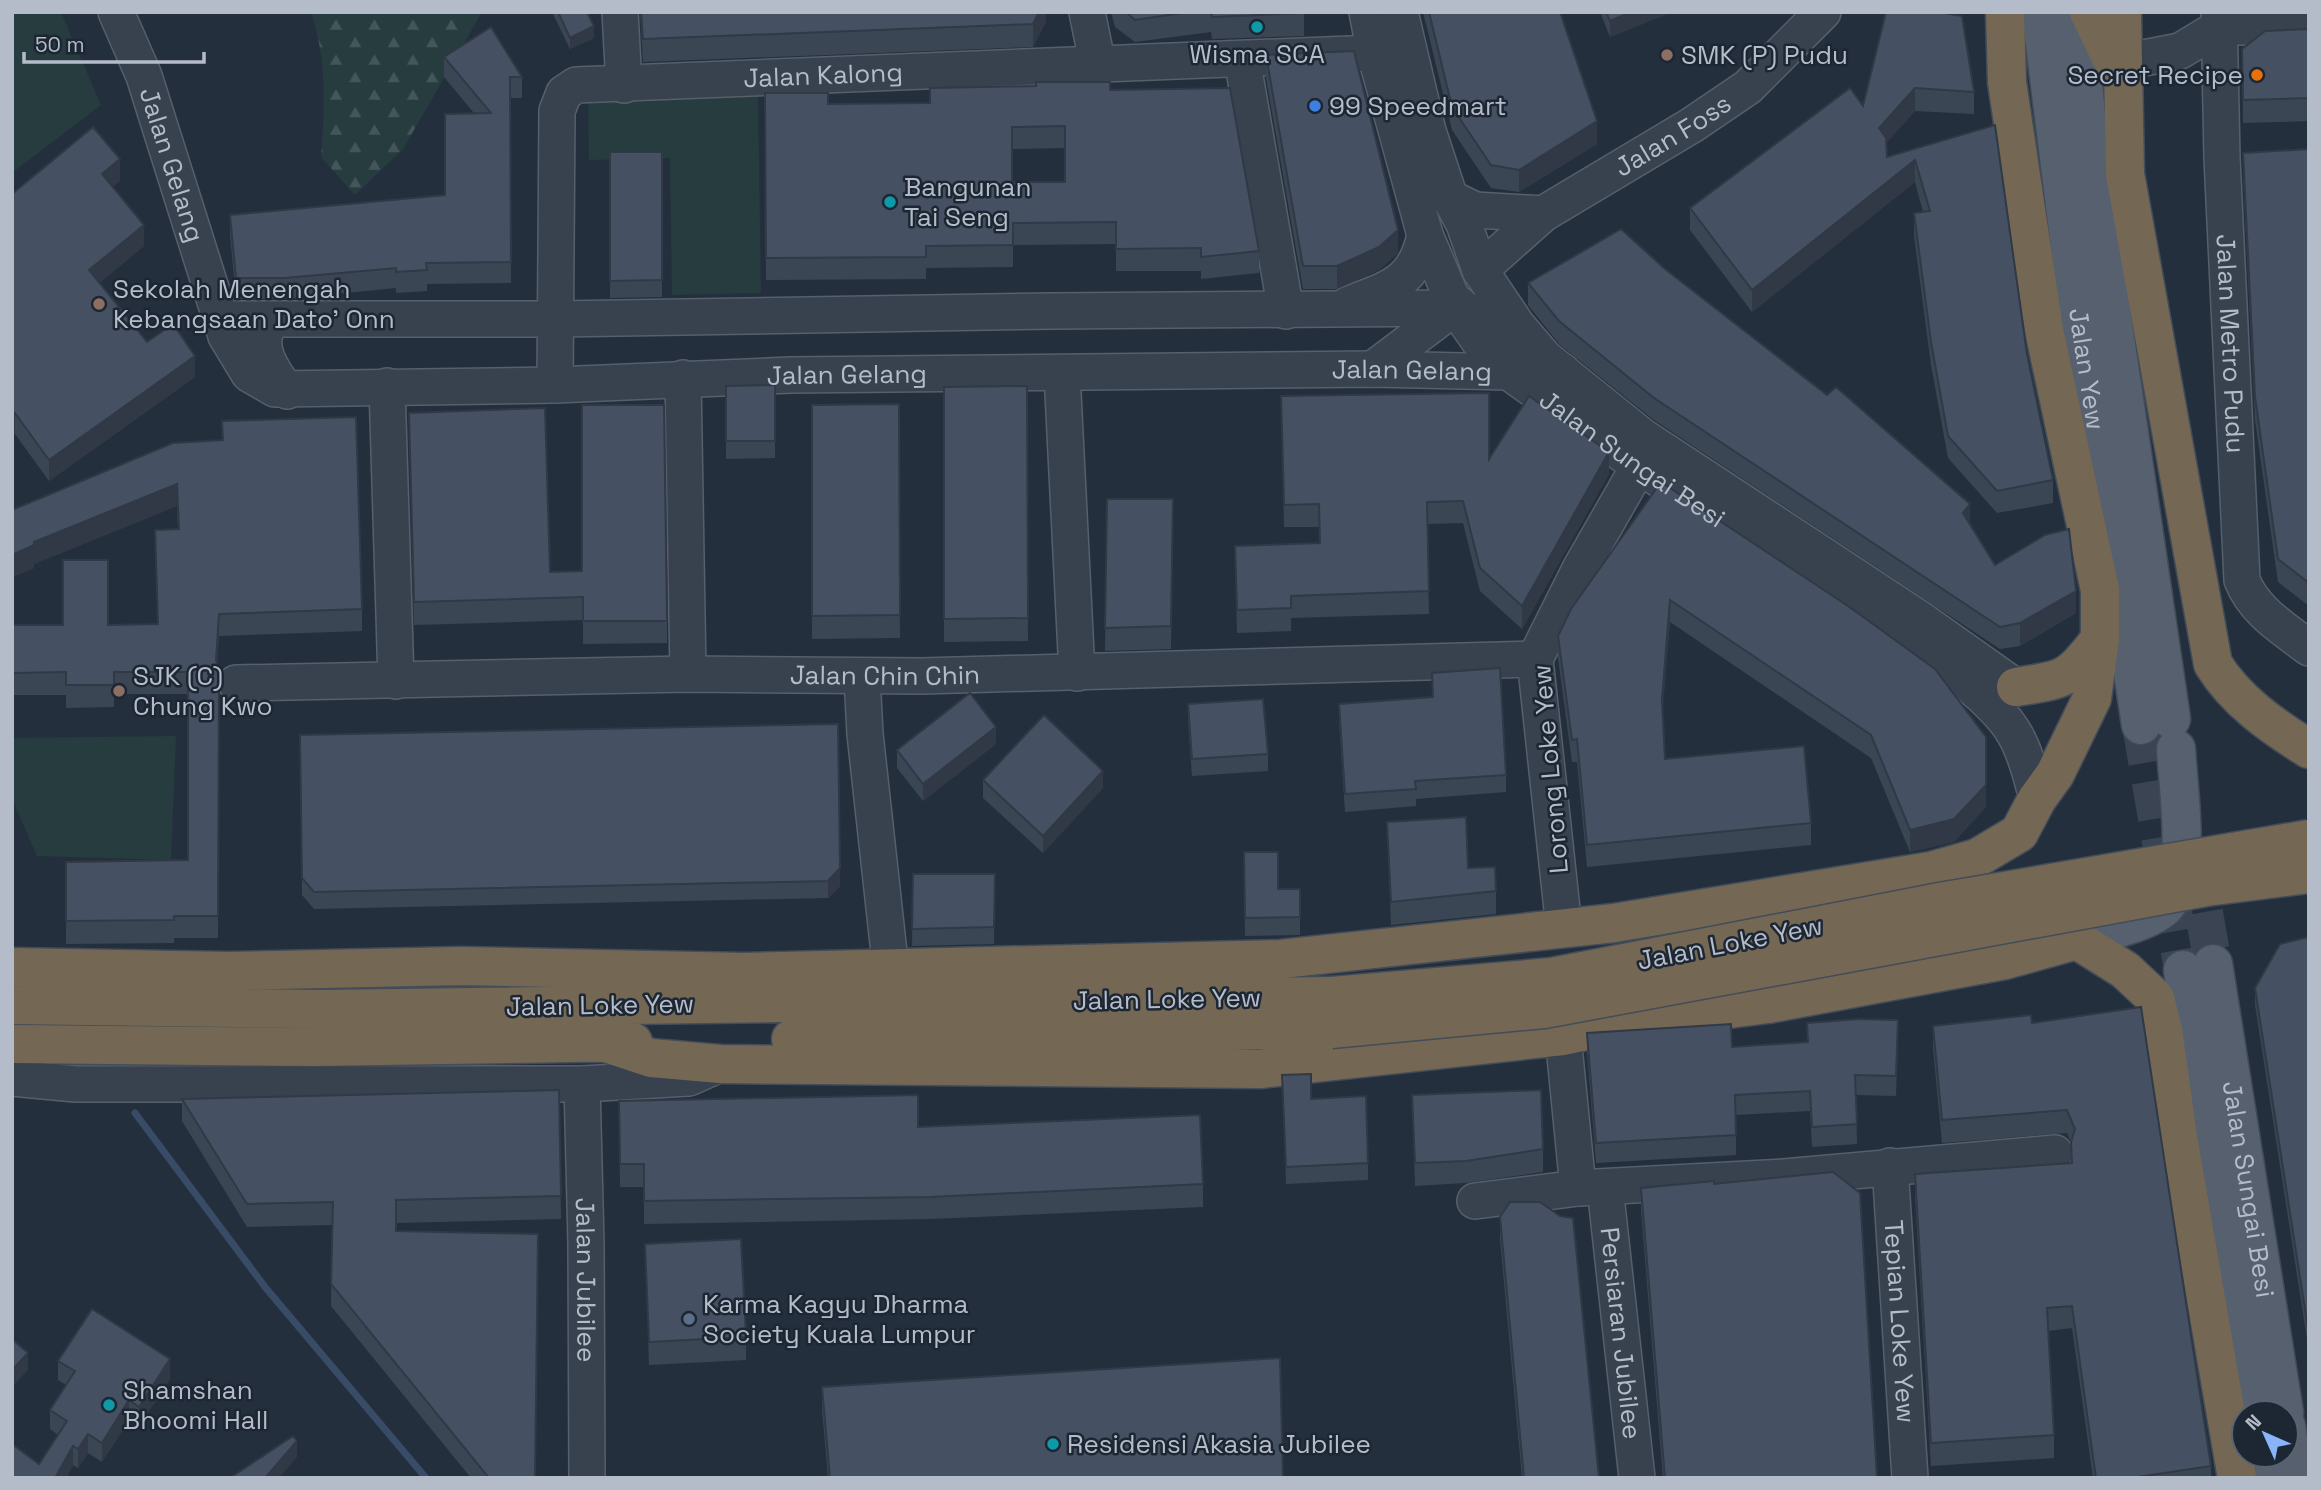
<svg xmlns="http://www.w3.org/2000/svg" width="2321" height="1490" viewBox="0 0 2321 1490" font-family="'Space Grotesk',sans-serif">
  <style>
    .green { fill: #263c3f }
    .forest { fill: url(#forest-firs) }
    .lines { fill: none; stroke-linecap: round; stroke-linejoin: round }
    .stream { stroke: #394c67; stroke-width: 7 }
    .major-tunnel { stroke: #3a4453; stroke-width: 38; stroke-dasharray: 38 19; stroke-linecap: butt }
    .minor-casing { stroke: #565f6c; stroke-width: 38 }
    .major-casing { stroke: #414a57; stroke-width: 41 }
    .highway-casing { stroke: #434c59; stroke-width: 41 }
    .minor { stroke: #38414e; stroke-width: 35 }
    .major { stroke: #56606e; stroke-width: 38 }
    .highway { stroke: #746855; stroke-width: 38 }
    .highway-bridge-casing { stroke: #434c59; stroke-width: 41; stroke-linecap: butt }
    .highway-bridge { stroke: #746855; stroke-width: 38 }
    .wall { fill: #3b4654; fill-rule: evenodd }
    .shaded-wall { fill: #303945 }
    .building { fill: #455162; stroke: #303945; stroke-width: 2; fill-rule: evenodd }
    .culture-dot { fill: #0f9aa8; stroke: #1d2633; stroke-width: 2.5 }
    .education-dot { fill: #8d6e63; stroke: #1d2633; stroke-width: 2.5 }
    .food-dot { fill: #e8710a; stroke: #1d2633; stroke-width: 2.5 }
    .shop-dot { fill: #3f7fe0; stroke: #1d2633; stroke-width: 2.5 }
    .service-dot { fill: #5c6f8a; stroke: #1d2633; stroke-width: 2.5 }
    .labels { text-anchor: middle; stroke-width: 5; stroke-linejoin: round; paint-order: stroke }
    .poi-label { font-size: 26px; fill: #b4bcc9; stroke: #1d2633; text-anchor: start }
    .street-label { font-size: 26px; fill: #b4bcc9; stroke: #1d2633 }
  </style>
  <defs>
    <pattern id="forest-firs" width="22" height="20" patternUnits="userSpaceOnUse" patternTransform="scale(1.75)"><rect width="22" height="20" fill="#263c3f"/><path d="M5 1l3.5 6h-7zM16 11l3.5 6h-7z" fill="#435659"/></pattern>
  </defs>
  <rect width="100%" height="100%" fill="#242f3e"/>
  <path class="green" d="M12 12H61L101 105 12 173Z
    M758 92 761 293 672 295 670 158 589 160 588 97Z
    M176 736 171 860 37 856 12 799V738Z"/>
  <path class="forest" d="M311 12H482L403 149 355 195 321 157C325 108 327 60 311 12Z"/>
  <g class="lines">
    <path class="stream" d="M135 1113 265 1287 426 1478"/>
    <path class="major-tunnel" d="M2141 725 2183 970
      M2194 856 2213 964"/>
    <defs>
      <g id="minor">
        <path id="s1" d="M116 12 144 76 226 336 249 374 275 389 555 385 791 375 1373 369 1509 372"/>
        <path d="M620 12 624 85"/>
        <path d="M1087 12 1098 66"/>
        <path id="s2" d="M1367 12 1375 53 1425 235 1456 308 1479 341 1509 372 1639 466 1967 683C2014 722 2023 740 2037 799"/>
        <path d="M1400 12 1428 131 1450 198 1464 224 1480 270 1517 325 1545 358 1642 436 1917 617 2016 687"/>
        <path id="s3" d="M2219 12 2222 158 2242 580C2254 611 2283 628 2309 648"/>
        <path d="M1242 59 1286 311"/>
        <path d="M2123 62 2180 51 2220 27H2309"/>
        <path d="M1450 198 1475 210 1543 214"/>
        <path id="s4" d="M1480 270 1543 214 1692 125 1748 87 1823 12"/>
        <path d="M1349 304C1390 288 1415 283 1425 235"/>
        <path d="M220 319H556L1053 311 1456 308 1482 315 1540 364 1562 371"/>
        <path d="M272 320C252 343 272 371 287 391"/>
        <path d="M1373 369 1459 304"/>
        <path d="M1062 373 1077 673"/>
        <path d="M683 378 688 674"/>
        <path id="s5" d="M555 385 557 111 564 93 576 85 1375 53"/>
        <path d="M387 386 396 681"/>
        <path d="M862 677 865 734 891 971"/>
        <path id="s6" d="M236 683 688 674 922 676 1535 659"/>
        <path d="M1564 928 1535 659 1580 569 1639 466"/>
        <path d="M1563 1036 1578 1188"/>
        <path d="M12 1078 76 1084H582L689 1078 716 1066"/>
        <path id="s7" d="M582 1084 586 1243 587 1478"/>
        <path id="s8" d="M1890 1166 1910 1478"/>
        <path id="s9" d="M1605 1187 1637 1478"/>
        <path d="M1475 1201 1578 1188 1784 1177 2055 1153"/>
      </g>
      <g id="major">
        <path id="s10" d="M2041 12 2077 303 2141 725"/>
        <path d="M2077 12 2091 174 2171 719"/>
        <path d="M2077 940C2098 933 2155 922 2167 904 2192 871 2178 790 2176 749"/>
        <path id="s11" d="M2213 964 2284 1413"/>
        <path d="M2183 970 2247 1413"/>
        <path d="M2286 1426 2294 1478"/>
        <path d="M2253 1455 2256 1478"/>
      </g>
      <path id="highway" d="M2089 12 2119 74
        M2122 12 2125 174 2213 664C2236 701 2272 726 2309 749
        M2016 687C2066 679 2069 680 2100 639
        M12 967 228 971 461 966 743 972 1281 959 1614 923 1931 871 1977 858 2019 833 2037 799 2055 774 2092 698 2100 639V590L2044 330 2007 82 2005 12
        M12 1005 321 1009 1332 996
        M791 1039 1331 1029
        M606 1043 651 1058 720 1064 1260 1069 1563 1036 1628 1022 1768 1004 2005 960 2077 940 2125 970 2155 998 2163 1030 2178 1137 2237 1478
        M12 1044 315 1047 633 1042"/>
    </defs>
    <use href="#minor" class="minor-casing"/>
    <use href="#major" class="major-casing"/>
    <use href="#highway" class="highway-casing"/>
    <use href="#minor" class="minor"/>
    <use href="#major" class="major"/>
    <use href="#highway" class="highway"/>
    <defs>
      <path id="highway-bridge" d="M1332 996 1552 977 1940 902 2309 839
        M1331 1029 1544 1009 2206 887 2309 874"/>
    </defs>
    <use href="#highway-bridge" class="highway-bridge-casing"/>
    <use href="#highway-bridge" class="highway-bridge"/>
  </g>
  <path class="wall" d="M552 12H587L594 38 570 49Z
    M640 12H1046V22L1033 47 643 62Z
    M1111 12H1304V36L1212 39 1211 32 1135 42 1115 27Z
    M1423 12H1560L1597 144 1519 192 1491 188 1452 130Z
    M1600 12H1672L1610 37Z
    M1886 12 1974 92V114L1915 111 1886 143 1887 157 1995 125 2027 354 2053 480V503L1997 513 1948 458 1931 365 1914 236V213L1923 212 1915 182 1752 312 1690 230V208L1863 106Z
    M2309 29V121L2243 123 2242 49Z
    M1266 55 1398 253 1379 270 1337 289H1303L1266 78Z
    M444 57 522 77V98H510L511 283 427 284V291L396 293V288L284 299H236L230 235V215L445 195 474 113 444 77Z
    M1110 90 1259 251V273L1201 279V271H1116V244L1013 245V267L926 268V279L766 280 765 93 828 104 930 103ZM1065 148V182H1012V149Z
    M2309 149V606L2278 582 2255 420 2243 176V153Z
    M610 152H662V297L610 298Z
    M120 181 112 187 144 246 99 283 147 342 195 377 49 481 15 434 12 194Z
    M1665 269 1970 525 1995 565 2076 613 2020 646 2000 649 1654 420 1559 344 1528 305V283Z
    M775 385V458L726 459V386Z
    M1027 386 1028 641 944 642V387Z
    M1281 396 1489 459 1609 474 1522 629 1480 591 1463 523 1427 524 1429 614 1291 618V631L1237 633 1235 546 1319 543V527H1284Z
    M899 404 900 638 812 639V405Z
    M409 413 550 572 667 621V643L583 644V620L414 625Z
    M222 421 362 609V631L219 636 217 664 219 671 218 938H174V943L66 944V862L188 860V694H114V707L66 708V695H12V625L158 624 155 530 178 529 177 506 34 564V568L12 577V510L222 440Z
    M1661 482 1986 807 1954 842 1910 852 1871 758 1670 622 1662 713 1665 759 1811 823V845L1587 867 1577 762H1572L1558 658V636Z
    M1107 499H1173L1171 649 1105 651Z
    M1432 673 1506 775V792L1416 799V806L1345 812 1339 721V704L1432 697Z
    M1188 704 1268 754V771L1192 776 1188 722Z
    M838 724 840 886 828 898 314 909 302 895 300 735Z
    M996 744 923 801 897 768V750Z
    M983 780 1103 788 1043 853 983 798Z
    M1387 822 1468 868 1496 891V914L1391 925Z
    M1244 852 1278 889H1300V935L1245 936Z
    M913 874H995L994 944 912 946Z
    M2309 937V1352L2255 1005V988Z
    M1807 1023 1898 1040 1896 1096 1856 1095 1857 1144 1812 1147 1810 1111 1736 1115V1155L1596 1163 1587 1053V1033L1732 1047 1807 1042Z
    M2032 1023 2211 1466V1478H2093L2072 1328 2048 1331 2054 1435V1458L1931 1466 1915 1197V1174L2071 1163V1142L2067 1133 1942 1143 1933 1049V1026Z
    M1282 1075 1311 1099 1368 1163V1180L1286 1184Z
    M559 1090 561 1219 396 1223V1231L535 1478H471L331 1306 332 1225 247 1227 182 1121V1099Z
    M1412 1095 1543 1149V1172L1466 1183 1415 1186Z
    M619 1101 918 1127 1203 1184V1207L930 1219 644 1224V1187H620Z
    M1714 1184 1877 1478H1663L1641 1211V1188Z
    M1500 1217 1599 1478H1522L1500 1240Z
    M645 1244 746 1337V1360L649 1365Z
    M58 1361 170 1379 139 1426 129 1420 102 1462 88 1453 78 1468 73 1465 66 1478H12L39 1464 58 1435 50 1429V1410L66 1385 58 1380Z
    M822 1387 1283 1478H828L822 1410Z"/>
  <path class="shaded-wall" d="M1039 12H1046V22L1033 47V24Z
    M1631 12H1672L1610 37V21Z
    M594 26V38L570 49V38Z
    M1915 88V111L1879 151V128Z
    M1597 121V144L1519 192V170Z
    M120 159V181L102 196V174Z
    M1915 160V182L1752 312V290Z
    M144 225V246L89 292V270Z
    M1398 230V253L1379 270 1337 289V266Z
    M195 356V377L49 481V460Z
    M15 413V434L12 437V415Z
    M1609 452V474L1522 629V606Z
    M177 484V506L34 564V568L12 577V555L34 542Z
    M1970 504V526L1963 513Z
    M2076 591V613L2020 646V623Z
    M1670 600V622L1662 721V699Z
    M219 614V636L216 683V660Z
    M996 727V744L923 801V784Z
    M1103 771V788L1043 853V836Z
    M1986 785V807L1954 842 1910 852V830Z
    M840 868V886L828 898V881Z
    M28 1353V1370L12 1387V1370Z
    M170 1359V1379L139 1426V1407Z
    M129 1400V1420L102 1462V1443Z
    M88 1434V1453L78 1468V1449Z
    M297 1441V1457L279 1478H265Z
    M73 1446V1465L66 1478H55Z"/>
  <path class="building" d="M558 12H587L594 26 570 38Z
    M641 12H1039L1033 24 643 39Z
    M1126 12H1189L1135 20Z
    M1211 12H1304V13L1212 17Z
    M1429 12H1560L1597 121 1519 170 1491 165 1452 107Z
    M1606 12H1631L1610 21Z
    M1886 12H1938L1962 16 1974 92 1915 88 1879 128 1886 138 1887 157 1995 125 2027 354 2053 480 1997 491 1948 436 1931 342 1914 213 1930 211 1915 160 1752 290 1690 208 1850 88 1863 106Z
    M491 27 522 77H510L511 262 426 263 427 270 396 272V268L284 278H236L230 215 445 195V114L491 113 444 57Z
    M2309 29V98L2243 100 2242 49 2265 31Z
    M1354 51 1398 230 1379 247 1337 266H1303L1266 55Z
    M1036 82H1110V90L1230 88 1259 251 1201 257V248L1116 249V222L1013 223V245L926 246V257L766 258 765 93H828V104L930 103V88L1036 86ZM1065 126V182H1012V127Z
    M93 127 120 159 102 174 144 225 89 270 147 342 173 324 195 356 49 460 15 413 12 415V194Z
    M2309 149V583L2278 559 2255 397 2243 153Z
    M610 152H662V280L610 281Z
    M1621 229 1665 269 1827 395 1836 387 1970 504 1963 513 1995 565 2045 535 2069 529 2076 591 2020 623 2000 627 1654 398 1559 321 1528 283Z
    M775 385V441H726V386Z
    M1027 386 1028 618 944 619V387Z
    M1489 393V459L1529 396 1609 452 1522 606 1480 568 1463 501 1427 502 1429 591 1291 596V608L1237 610 1235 546 1320 543 1319 504 1284 505 1281 396Z
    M899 404 900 615 812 616V405Z
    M582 405H664L667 621H583V597L414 602 409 413 545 408 550 572 582 571Z
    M356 417 362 609 219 614 216 660 219 671 218 916H174V920L66 921V862L188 860V672H114V685H66V672L12 673V625H63V560H108V625L158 624 155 530 179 529 177 484 34 542V545L12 555V510L173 443 223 440 222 421Z
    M1661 482 1848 606 1935 669 1986 737V785L1954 819 1910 830 1871 735 1670 600 1662 699 1665 759 1804 746 1811 823 1587 845 1577 739 1572 740 1558 636 1571 609Z
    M1107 499H1173L1171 626 1105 628Z
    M1500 668 1506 775 1415 781 1416 789 1345 794 1339 704 1433 697 1432 673Z
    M970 693 996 727 923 784 897 750Z
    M1263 699 1268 754 1192 759 1188 704Z
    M1044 715 1103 771 1043 836 983 780Z
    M838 724 840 868 828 881 314 892 302 878 300 735Z
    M1466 817 1468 868 1495 867 1496 891 1391 902 1387 822Z
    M1244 852H1278V889H1300V917L1245 918Z
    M913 874H995L994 927 912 929Z
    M2309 937V1335L2255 988 2280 944Z
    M2141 1007 2211 1466 2131 1478H2096L2072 1306 2047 1308 2054 1435 1931 1443 1915 1174 2072 1163 2071 1142 2075 1129 2067 1110 1942 1120 1933 1026 2031 1015 2032 1023Z
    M1859 1019 1898 1020 1896 1076 1855 1075 1857 1124 1812 1127 1810 1091 1735 1095 1736 1135 1596 1143 1587 1033 1731 1024 1732 1047 1808 1042 1807 1023Z
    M1311 1074V1099L1366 1096 1368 1163 1286 1167 1282 1075Z
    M559 1090 561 1196 396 1200V1231L538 1234 535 1478H489L331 1284 333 1202 247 1204 182 1099Z
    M1541 1090 1543 1149 1466 1161 1415 1163 1412 1095Z
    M918 1095V1127L1200 1115 1203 1184 930 1197 644 1201V1164H620L619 1101Z
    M1833 1172 1860 1193 1877 1478H1665L1641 1188 1714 1181V1184Z
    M1510 1202H1540L1560 1216 1573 1218 1599 1478H1524L1500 1217Z
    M741 1239 746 1337 649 1342 645 1244Z
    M92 1309 170 1359 139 1407 129 1400 102 1443 88 1434 78 1449 73 1446 55 1478H12V1444L39 1464 67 1421 50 1410 75 1371 58 1361Z
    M12 1339 28 1353 12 1370Z
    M1280 1358 1283 1478H830L822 1387Z
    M293 1436 297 1441 265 1478H230Z"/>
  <g class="culture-dot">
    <circle cx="1257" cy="27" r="7"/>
    <circle cx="890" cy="202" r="7"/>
    <circle cx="109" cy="1405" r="7"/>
    <circle cx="1053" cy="1444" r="7"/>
  </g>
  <g class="education-dot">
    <circle cx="1667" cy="55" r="7"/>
    <circle cx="99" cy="304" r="7"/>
    <circle cx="119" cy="691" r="7"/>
  </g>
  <circle class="food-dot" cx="2257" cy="75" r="7"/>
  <circle class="shop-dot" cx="1315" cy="106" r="7"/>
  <circle class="service-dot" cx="689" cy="1319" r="7"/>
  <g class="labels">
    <g class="poi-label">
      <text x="1257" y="63" text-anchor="middle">Wisma SCA</text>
      <text x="1681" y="64">SMK (P) Pudu</text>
      <text x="2243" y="84" text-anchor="end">Secret Recipe</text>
      <text x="1329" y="115">99 Speedmart</text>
      <text x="904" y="196">Bangunan<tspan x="904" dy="30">Tai Seng</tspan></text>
      <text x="113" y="298">Sekolah Menengah<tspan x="113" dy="30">Kebangsaan Dato' Onn</tspan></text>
      <text x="133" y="685">SJK (C)<tspan x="133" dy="30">Chung Kwo</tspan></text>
      <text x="703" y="1313">Karma Kagyu Dharma<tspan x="703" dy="30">Society Kuala Lumpur</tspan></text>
      <text x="123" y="1399">Shamshan<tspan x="123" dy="30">Bhoomi Hall</tspan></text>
      <text x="1067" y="1453">Residensi Akasia Jubilee</text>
    </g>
    <g class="street-label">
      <text dy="9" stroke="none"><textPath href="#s5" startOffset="555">Jalan Kalong</textPath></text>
      <text dy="9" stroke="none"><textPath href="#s4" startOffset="236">Jalan Foss</textPath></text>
      <text dy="9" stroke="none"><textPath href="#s1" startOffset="163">Jalan Gelang</textPath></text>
      <text dy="9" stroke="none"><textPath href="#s3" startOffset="332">Jalan Metro Pudu</textPath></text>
      <text dy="9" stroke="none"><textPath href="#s10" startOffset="360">Jalan Yew</textPath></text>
      <text dy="9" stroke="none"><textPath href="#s1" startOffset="1554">Jalan Gelang</textPath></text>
      <text dy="9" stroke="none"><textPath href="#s1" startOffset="989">Jalan Gelang</textPath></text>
      <text dy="9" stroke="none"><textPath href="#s2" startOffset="544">Jalan Sungai Besi</textPath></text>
      <text dy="9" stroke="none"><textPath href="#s6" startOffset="649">Jalan Chin Chin</textPath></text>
      <text transform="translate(1550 769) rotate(-95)" y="9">Lorong Loke Yew</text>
      <text transform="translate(1730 943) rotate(-11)" y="9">Jalan Loke Yew</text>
      <text transform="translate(1167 999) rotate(-1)" y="9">Jalan Loke Yew</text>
      <text transform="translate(600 1005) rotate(-1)" y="9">Jalan Loke Yew</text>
      <text dy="9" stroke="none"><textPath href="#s11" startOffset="228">Jalan Sungai Besi</textPath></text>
      <text dy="9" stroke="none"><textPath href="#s7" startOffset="196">Jalan Jubilee</textPath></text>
      <text dy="9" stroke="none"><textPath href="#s8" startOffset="156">Tepian Loke Yew</textPath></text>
      <text dy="9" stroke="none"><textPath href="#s9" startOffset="147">Persiaran Jubilee</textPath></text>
    </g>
  </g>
  <rect width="2321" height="1490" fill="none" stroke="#b4bcc9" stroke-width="28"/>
  <g transform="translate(2265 1434) rotate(315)"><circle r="33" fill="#1d2633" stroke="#59626f" stroke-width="2"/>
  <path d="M0-5L12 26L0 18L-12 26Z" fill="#8ab4f8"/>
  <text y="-10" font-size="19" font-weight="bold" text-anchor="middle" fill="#b4bcc9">N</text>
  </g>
  <path d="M24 52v10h180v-10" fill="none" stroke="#b4bcc9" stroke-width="3.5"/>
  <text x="35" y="52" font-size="21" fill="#b4bcc9" stroke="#1d2633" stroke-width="5" paint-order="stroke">50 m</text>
</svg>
